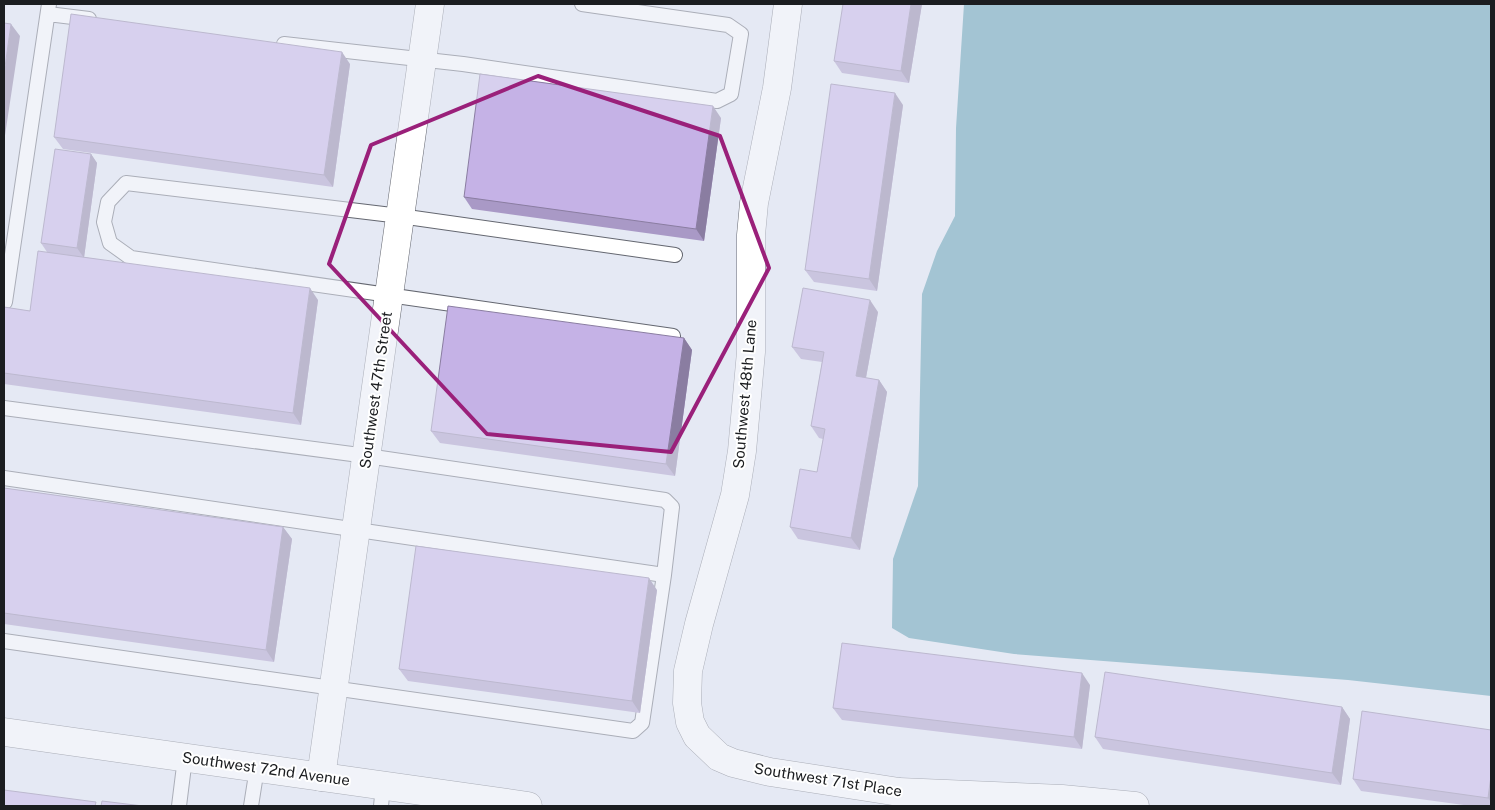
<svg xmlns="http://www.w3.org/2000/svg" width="1495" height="810" viewBox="0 0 1495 810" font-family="'Public Sans',sans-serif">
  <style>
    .water { fill: #5298aa }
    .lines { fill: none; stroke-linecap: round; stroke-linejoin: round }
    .lane-casing { stroke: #646770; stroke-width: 16 }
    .street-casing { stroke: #646770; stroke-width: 29 }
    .secondary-casing { stroke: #646770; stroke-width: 29 }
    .lane { stroke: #fff; stroke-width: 14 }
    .street { stroke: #fff; stroke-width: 28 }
    .secondary { stroke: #fff; stroke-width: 28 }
    .wall { fill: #a999c6 }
    .shaded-wall { fill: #8a7da1 }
    .building { fill: #c5b2e6; stroke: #8a7da1 }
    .marked { fill: none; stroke: #9a207a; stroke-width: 4; stroke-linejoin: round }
    .labels { text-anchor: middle; stroke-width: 4; stroke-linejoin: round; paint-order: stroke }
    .street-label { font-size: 15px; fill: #1b1d20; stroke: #fff }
  </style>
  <rect width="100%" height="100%" fill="#e5e9f4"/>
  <path class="water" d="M964 4H1491V696L1348 680 1014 654 909 638 892 628 893 559 918 486 922 294 937 251 955 216 956 128Z"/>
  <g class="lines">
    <defs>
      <path id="lane" d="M48 14 89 19
        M284 44 463 64 717 101 731 94 741 34 728 25 582 4
        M5 302 49 4
        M673 336 131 258 110 243 104 222 108 202 126 183 400 216 675 255
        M4 408 367 456 665 500 672 507 664 575 4 478
        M4 641 633 731 642 723 664 575
        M179 806 185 758
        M251 806 257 768
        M381 806 383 786"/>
      <path id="street" d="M788 4 777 88 754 203 751 235V352L742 451 735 495 699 624 688 671 687 703 690 722 697 736 719 757 733 763 770 772 899 792 1062 799 1135 806
        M321 777 430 4"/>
      <path id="secondary" d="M4 732 528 806"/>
    </defs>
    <use href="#lane" class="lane-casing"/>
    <use href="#street" class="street-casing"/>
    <use href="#secondary" class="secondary-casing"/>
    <use href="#lane" class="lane"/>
    <use href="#street" class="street"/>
    <use href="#secondary" class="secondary"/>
  </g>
  <path class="wall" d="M922 4 909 83 842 73 834 61Z
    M350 64 333 187 63 149 54 137Z
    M903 105 877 291 814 282 805 270Z
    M721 118 704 241 472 209 464 197Z
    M91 154 97 163 84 257 318 300 301 425 4 384V307L30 311 47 252 41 243Z
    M878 312 866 378 879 380 887 392 860 550 798 539 790 527 817 472 823 439 819 438 811 426 822 362 801 359 792 347Z
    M684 338 692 350 675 476 440 443 431 431Z
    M4 488 283 527 292 539 274 662 4 624Z
    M657 590 640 713 408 681 399 669Z
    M1090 685 1082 749 842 720 833 708Z
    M1342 707 1350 719 1341 785 1103 749 1095 737Z
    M1491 730V806H1471L1361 791 1353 779Z"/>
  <path class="shaded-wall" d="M911 4H922L909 83 901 71Z
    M11 24 20 36 4 142V74Z
    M342 52 350 64 333 187 324 175Z
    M895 93 903 105 877 291 869 279Z
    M713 106 721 118 704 241 696 229Z
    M91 154 97 163 84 258 77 248Z
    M310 288 318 300 301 425 293 413Z
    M870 300 878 312 864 388 856 376Z
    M684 338 692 350 675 476 666 464Z
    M879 380 887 392 860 550 851 538Z
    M283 527 292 539 274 662 266 650Z
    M649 578 657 590 640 713 632 701Z
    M1082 673 1090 685 1082 749 1074 737Z
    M1342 707 1350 719 1341 785 1332 773Z
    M1491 776V802L1488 798Z"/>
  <path class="building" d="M843 4H911L901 71 834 61Z
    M71 14 342 52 324 175 54 137Z
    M4 23 11 24 4 74Z
    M480 74 713 106 696 229 464 197Z
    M831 84 895 93 869 279 805 270Z
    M55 149 91 154 77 248 41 243Z
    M38 251 310 288 293 413 4 373V307L30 311Z
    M803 288 870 300 856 376 879 380 851 538 790 527 800 469 817 472 825 429 811 426 824 352 792 347Z
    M448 306 684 338 666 464 431 431Z
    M4 488 283 527 266 650 4 613Z
    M416 546 649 578 632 701 399 669Z
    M842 643 1082 673 1074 737 833 708Z
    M1105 672 1342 707 1332 773 1095 737Z
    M1362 711 1491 730V776L1488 798 1353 779Z
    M4 790 96 802 95 806H4Z
    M102 801 143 806H101Z"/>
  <path d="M0 0H1495V810H0ZM538 76 720 136 769 268 671 452 487 434 329 264 371 145Z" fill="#e5e9f4" fill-opacity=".55" fill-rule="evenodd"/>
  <path class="marked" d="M538 76 720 136 769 268 671 452 487 434 329 264 371 145Z"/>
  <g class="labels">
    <g class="street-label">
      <text transform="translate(376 390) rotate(-82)" y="5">Southwest 47th Street</text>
      <text transform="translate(745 394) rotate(-85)" y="5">Southwest 48th Lane</text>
      <text transform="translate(266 769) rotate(8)" y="5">Southwest 72nd Avenue</text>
      <text transform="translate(828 780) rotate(9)" y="5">Southwest 71st Place</text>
    </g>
  </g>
  <rect width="1495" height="810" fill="none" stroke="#1b1d20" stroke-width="10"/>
</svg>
